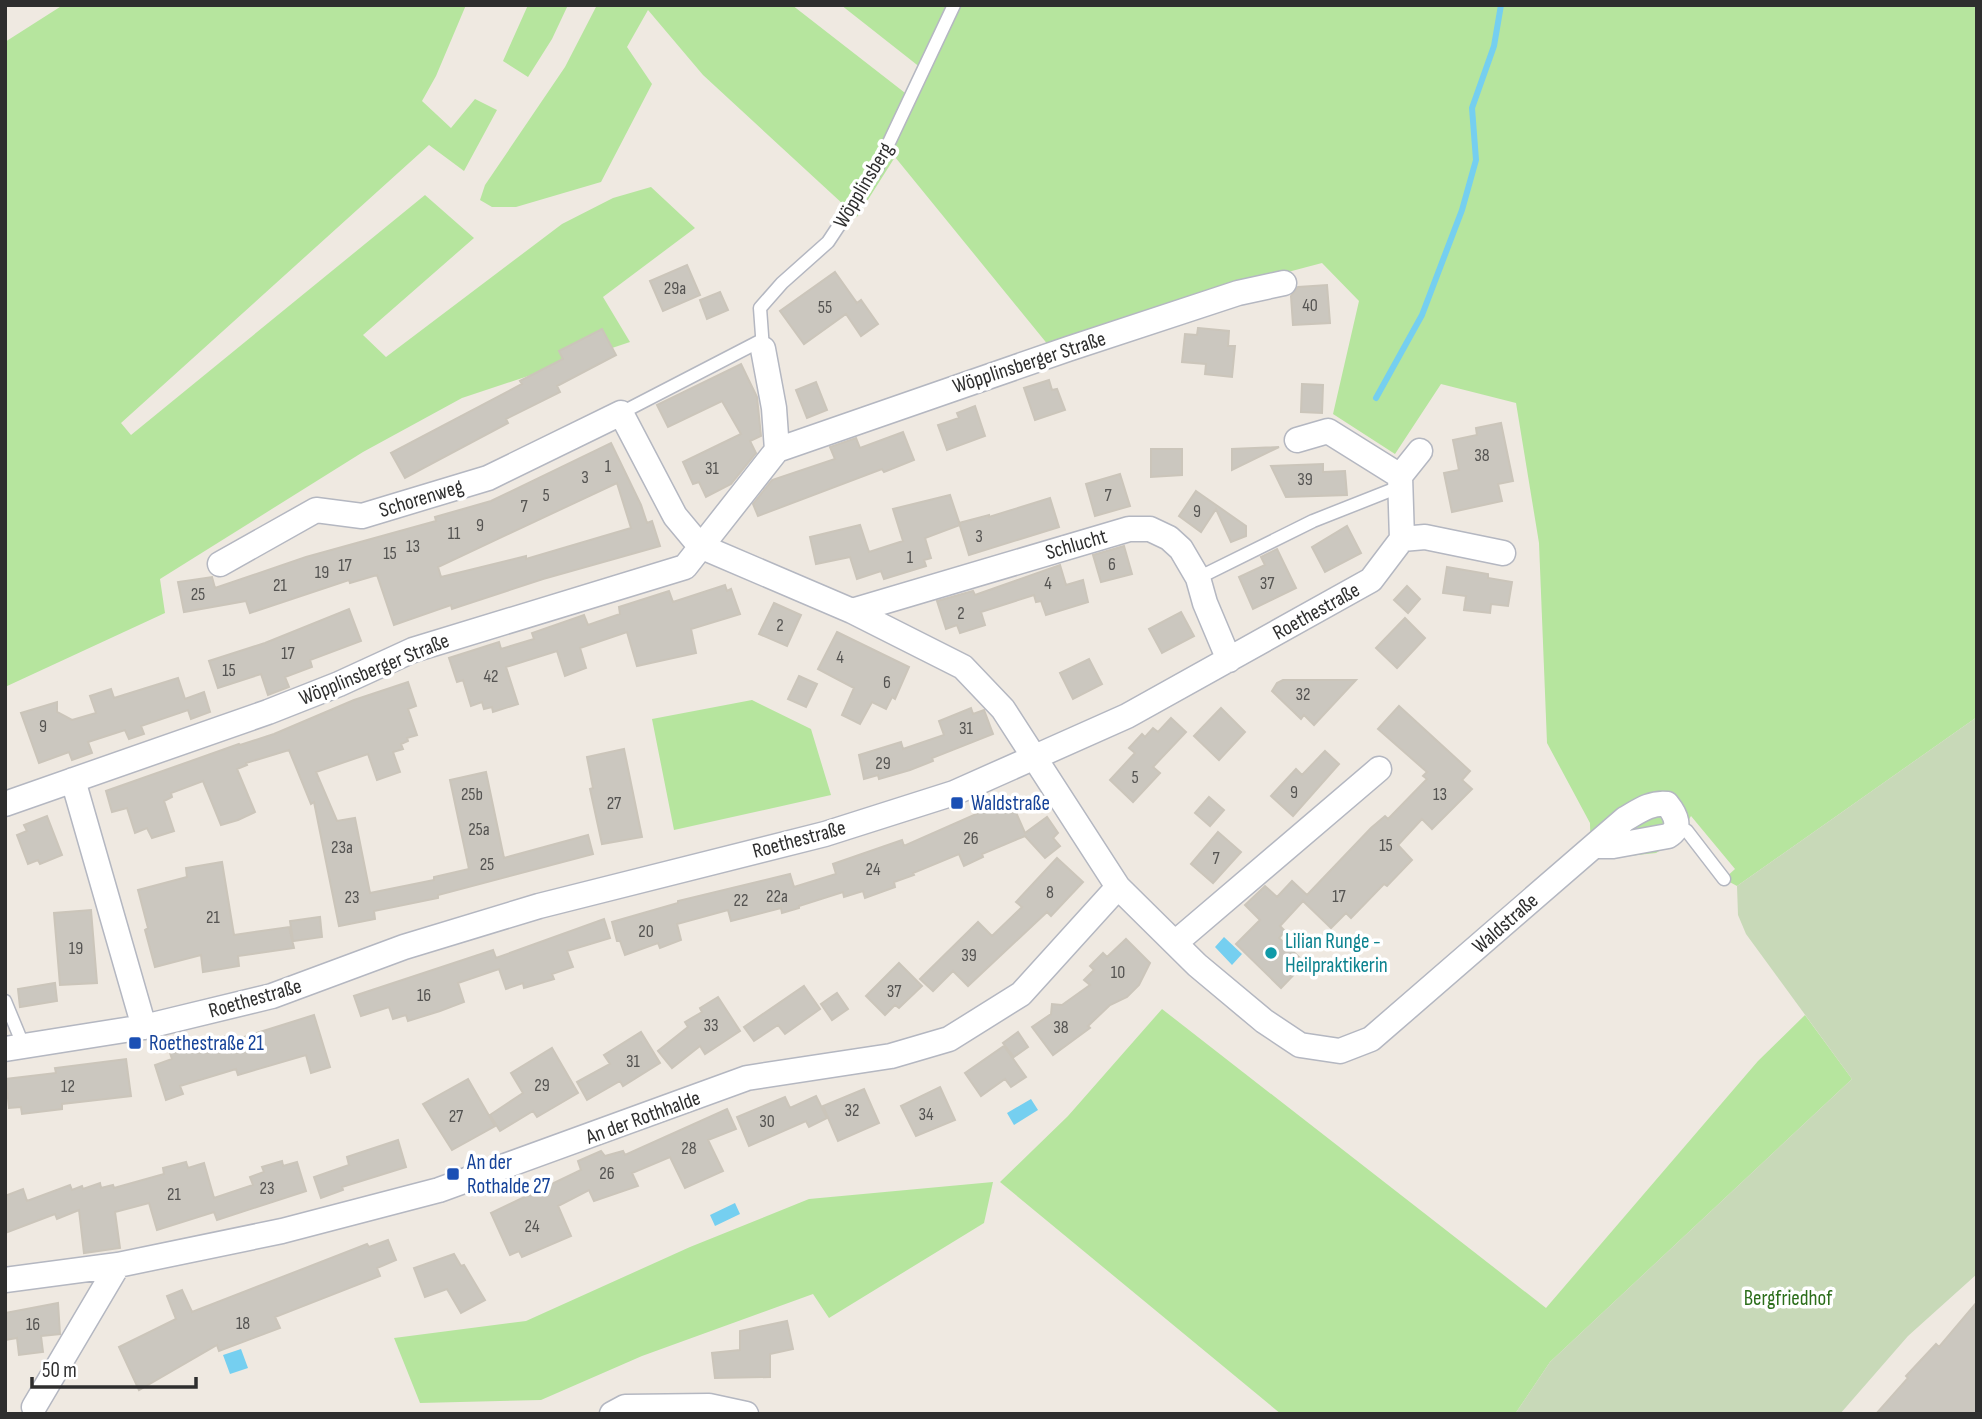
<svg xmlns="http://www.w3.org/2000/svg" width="1982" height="1419" viewBox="0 0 1982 1419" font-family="'Sofia Sans Condensed',sans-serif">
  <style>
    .green { fill: #b6e59e }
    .cemetery { fill: #c8d9b8 }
    .water { fill: #75cff0 }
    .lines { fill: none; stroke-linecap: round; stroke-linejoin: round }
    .stream { stroke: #75cff0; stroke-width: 6 }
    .building { fill: #cbc7bf; stroke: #cbc5ba; stroke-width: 2; fill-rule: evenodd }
    .service-casing { stroke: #b4b7c1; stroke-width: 15 }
    .minor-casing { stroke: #b4b7c1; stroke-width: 27 }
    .service { stroke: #fff; stroke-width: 12 }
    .minor { stroke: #fff; stroke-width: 24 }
    .transit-dot { fill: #1a4fb4; stroke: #fff; stroke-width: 2.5 }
    .culture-dot { fill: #0f9aa8; stroke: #fff; stroke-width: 2.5 }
    .labels { text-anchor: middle; stroke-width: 7; stroke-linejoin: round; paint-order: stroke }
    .number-label { font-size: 18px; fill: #555452 }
    .street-label { font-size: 21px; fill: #2e2e2e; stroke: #fff }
    .transit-label { font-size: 21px; fill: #164399; stroke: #fff; text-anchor: start }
    .culture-label { font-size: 21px; fill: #0d838f; stroke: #fff; text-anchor: start }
    .park-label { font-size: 21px; fill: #2c6e1b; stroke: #fff }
  </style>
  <rect width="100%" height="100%" fill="#efe9e1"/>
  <path class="green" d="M63 5H466L436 76 422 101 451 128 475 99 497 110 464 171 429 145 121 423 131 435 425 195 474 238 363 335 386 357 562 224 613 198 651 187 695 228 603 297 630 342 462 398 363 452 160 579 165 613 5 687V42Z
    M528 5H568L552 39 528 77 503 61Z
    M597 5H792L909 96 921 68 841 5H1977V717L1737 886 1724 879 1735 869 1691 816 1678 839 1656 853 1591 860 1590 823 1547 743 1539 543 1516 403 1441 384 1395 454 1333 414 1359 301 1322 263 1174 302 1049 346 895 157 857 217 703 75 648 10 627 47 652 84 601 182 516 207H492L480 200 485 185 565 67Z
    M752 700 811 729 831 795 674 830 652 719Z
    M1162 1009 1546 1308 1758 1061 1805 1015 1852 1079 1550 1362 1515 1414H1281L1000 1182 1068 1116Z
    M993 1182 984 1223 829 1318 813 1294 642 1356 541 1400 420 1403 394 1338 526 1321 690 1247 809 1199Z"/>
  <path class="cemetery" d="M1977 717V1274L1908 1336 1840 1414H1515L1550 1362 1852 1079 1746 934 1738 915 1737 886Z"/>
  <path class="water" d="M1224 937 1242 954 1232 965 1215 947Z
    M1031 1099 1038 1110 1014 1125 1007 1113Z
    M735 1203 740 1214 715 1226 710 1215Z
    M241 1349 248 1368 230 1374 223 1355Z"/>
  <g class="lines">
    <path class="stream" d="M1376 398 1422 315 1462 210 1476 160 1472 108 1494 46 1501 5"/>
  </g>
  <path class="building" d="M687 265 700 295 663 311 650 281Z
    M835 272 857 303 861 300 878 324 861 336 846 314 804 344 780 311Z
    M1327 285 1330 323 1293 325 1291 296 1298 287Z
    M720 292 728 310 707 319 700 300Z
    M1198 328 1229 331 1228 346H1235L1232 377 1205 374 1206 364 1182 362 1185 334 1197 335Z
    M602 329 616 355 557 386 560 392 506 419 508 423 405 478 391 453 522 384 520 381 563 359 559 351Z
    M741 364 757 397 761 436 750 441 756 453 731 484 706 497 699 482 693 484 683 462 741 434 722 401 668 427 657 405Z
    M1049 380 1052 390 1057 389 1065 410 1035 420 1024 388Z
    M816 382 827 410 807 418 796 390Z
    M1302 384 1323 385 1322 413 1301 412Z
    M975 406 985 436 947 450 938 425 959 418 957 413Z
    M1501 423 1513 481 1498 484 1502 501 1452 512 1444 473 1459 470 1453 440 1477 435 1476 428Z
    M903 432 914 460 884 472 882 469 758 516 753 504 772 480 835 459 830 447 856 438 860 448Z
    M611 443 641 505 647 523 652 521 660 546 543 579 452 609 451 605 394 625 377 575 350 583 349 580 250 613 246 601 184 612 178 582 212 577 215 588 306 557 436 521 435 517 491 501ZM617 483 631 528 526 559V556L441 577 438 567Z
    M1279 447 1232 470V449Z
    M1151 449H1182V475L1151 477Z
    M1323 464V472L1345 471 1347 495 1286 497 1271 466Z
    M1120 474 1130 506 1095 516 1086 484Z
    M1196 491 1246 526V536L1231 542 1216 509 1201 532 1179 516Z
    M950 495 960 525 925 538 931 558 924 560 926 566 884 579 881 571 857 579 850 557 816 564 810 537 860 525 869 552 903 541 893 509Z
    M1050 498 1059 527 969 555 959 523 989 515V517Z
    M1347 526 1361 553 1325 572 1312 547Z
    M1124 546 1132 574 1101 582 1093 555Z
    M1277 549 1296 588 1253 609 1239 577 1265 565 1261 557Z
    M1060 565 1066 585 1083 580 1088 602 1046 615 1041 601 1036 602 1034 595 981 612 985 625 960 633 957 625 946 629 937 601 973 591 975 595Z
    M1447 567 1488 574V578L1512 582 1508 606 1491 604 1490 613 1464 610 1466 596 1443 593Z
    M725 585 727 591 731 589 740 614 691 629 696 653 637 666 627 632 580 648 586 668 565 676 557 651 506 667 518 704 493 712 492 707 484 709 482 702 471 706 463 680 457 682 449 658 499 642 501 649 534 639 532 633 584 615 588 625 620 614 619 607 669 591 673 602Z
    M1407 586 1420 599 1408 613 1394 600Z
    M774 603 801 615 787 646 759 634Z
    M349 609 361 641 310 660 312 667 285 677 289 687 268 695 261 674 218 688 209 661 265 643Z
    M1181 612 1194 636 1162 653 1149 629Z
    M1405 618 1425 638 1397 668 1376 648Z
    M837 632 909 667 895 699 892 697 886 709 872 702 860 724 842 715 854 688 818 669Z
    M1089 659 1102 684 1073 699 1060 673Z
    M799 676 817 684 806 707 788 699Z
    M178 678 185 699 204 692 210 712 191 719 188 710 141 726 144 734 129 739 125 730 88 742 92 753 72 760 69 752 39 763 21 713 57 702V712L72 720 96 713 90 696 111 689 114 698Z
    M1283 680H1356L1314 725 1304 715 1301 719 1272 691 1277 683Z
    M408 682 416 706 408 709 417 735 407 738 408 741 401 744 403 749 393 752 400 772 377 780 368 754 316 772 337 821 355 818 370 893 434 880V877L469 869 450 780 486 772 504 858 588 835 593 854 438 895V898L374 911 375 919 339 926 314 802 311 804 289 750 246 763 247 765 237 769 255 812 238 820 221 825 203 781 171 793 172 797 164 801 174 831 152 838 147 828 135 833 127 808 112 812 106 791 239 744 240 745 274 734 354 700Z
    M1399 706 1470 771 1462 780 1472 789 1432 829 1422 819 1398 845 1412 860 1387 886 1384 884 1351 918 1346 913 1331 928 1303 901 1280 926 1285 931 1279 938 1305 963 1281 988 1236 944 1260 920 1245 905 1265 886 1277 897 1292 881 1307 895 1371 828 1385 816 1388 819 1427 779 1423 776 1427 772 1378 729Z
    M971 708 973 714 984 710 993 734 932 758 933 761 910 770 879 779 878 775 864 779 859 755 901 742 903 749 944 735 939 721Z
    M1221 708 1245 732 1219 760 1194 736Z
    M1171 718 1186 732 1153 767 1160 773 1133 802 1110 780 1135 753 1129 748 1142 734 1145 737 1153 728 1158 732Z
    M624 749 642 837 602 844 590 789 593 788 587 757Z
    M1325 751 1339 764 1293 816 1271 796 1296 769 1302 775Z
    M1209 797 1224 810 1210 826 1195 813Z
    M1010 799 1025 833 1047 817 1058 833 1053 838 1060 846 1045 858 1025 836 982 854 983 857 964 866 959 854 913 873 914 875 894 882 895 887 865 898 863 891 844 897 843 892 799 906V908L782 913 781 908 731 921 728 910 677 924 681 940 660 948 658 943 625 955 620 941H617L612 922 678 903V901L790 874 794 887 836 874 833 864 902 840 904 846Z
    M47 816 62 855 40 864 38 860 28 864 17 835 27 831 24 825Z
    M1218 832 1241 852 1213 883 1191 864Z
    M1057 858 1083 882 1051 916 1047 912 968 986 953 971 933 991 920 979 978 922 992 936 1022 907 1016 902Z
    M222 862 234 935 289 927 294 948 238 956 239 966 203 972 201 955 155 967 145 930 148 928 138 890 187 877 186 868Z
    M91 910 97 983 60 985 54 913Z
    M320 917 322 937 293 941 290 921Z
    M604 919 610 938 567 951 573 967 552 974 554 979 524 988 523 983 506 989 499 969 458 983 464 1002 440 1011 408 1021 406 1015 393 1019 389 1007 361 1016 354 996 493 950 496 958Z
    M1126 939 1150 963 1139 985 1127 997 1110 1005 1088 1026 1090 1028 1053 1055 1032 1027 1051 1014 1052 1004 1062 1005 1090 985 1084 980 1094 970 1090 966 1103 953 1107 957Z
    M899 963 922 986 899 1008 895 1005 885 1015 866 996Z
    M55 983 57 1001 20 1007 18 989Z
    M804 986 820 1009 785 1034 778 1025 754 1041 744 1027Z
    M837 993 848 1009 832 1020 821 1004Z
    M718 997 740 1031 705 1054 700 1046 672 1068 658 1051 688 1027 685 1022 702 1012 700 1008Z
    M314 1015 330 1067 311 1073 306 1055 238 1075 236 1069 180 1086 183 1094 166 1100 155 1065 172 1059 170 1053 226 1036 228 1042Z
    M641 1032 660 1063 623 1086 620 1081 587 1100 577 1082 610 1064 604 1055Z
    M1018 1032 1028 1047 1014 1057 1003 1043Z
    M1004 1046 1026 1077 1011 1087 1005 1079 981 1096 965 1073Z
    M552 1048 578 1093 537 1117 533 1111 500 1131 490 1115 523 1093 511 1073Z
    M126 1059 131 1096 62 1104V1109L22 1114 21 1107 9 1108 6 1079 56 1073 55 1068Z
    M468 1079 495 1126 452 1150 423 1104Z
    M940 1087 955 1120 916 1136 901 1106Z
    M864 1089 879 1123 838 1141 823 1106Z
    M816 1096 827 1118 809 1127 806 1121 749 1146 737 1117 785 1097 790 1108Z
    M727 1109 736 1129 708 1140 723 1171 685 1188 670 1157 632 1173 638 1186 594 1201 589 1190 558 1206 571 1236 522 1257 519 1251 510 1255 491 1213 581 1170 578 1161 601 1151 605 1156 623 1151 625 1155Z
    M398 1140 406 1167 342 1187 343 1190 321 1198 314 1177 349 1165 347 1157Z
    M282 1161 283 1166 297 1162 306 1191 217 1220 214 1212 157 1230 149 1203 115 1212 120 1248 84 1253 79 1210 57 1219 55 1214 5 1233V1196L23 1189 27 1201 70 1185 72 1190 82 1186 83 1189 100 1183 101 1188 113 1185 114 1188 164 1174 163 1168 186 1162 188 1168 204 1163 214 1198 253 1185 250 1177 264 1172 262 1167Z
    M388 1240 396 1260 377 1268 380 1276 275 1317 280 1328 219 1351 217 1345 139 1390 119 1347 176 1319 167 1296 182 1290 192 1312 367 1244 369 1247Z
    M454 1254 461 1266 464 1265 485 1300 461 1313 447 1289 425 1297 414 1268Z
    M1977 1302V1414H1876L1908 1378 1906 1376 1936 1344 1939 1347Z
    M58 1303 60 1334 41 1336 43 1352 19 1355 17 1338 5 1340V1313Z
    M787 1321 793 1349 770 1354V1377L715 1378 712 1353 740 1350V1331Z"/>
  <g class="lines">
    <defs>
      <path id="service" d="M763 349 760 308 782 283 828 242 877 168 954 5
        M621 413 762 340
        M1198 578 1313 521 1399 487
        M1677 825 1687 831 1724 879
        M5 1001 24 1047"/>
      <path id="minor" d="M1297 440 1328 431 1400 476
        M777 450 1068 349 1238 293 1284 283
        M1402 539 1425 537 1503 553
        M220 564 316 510 362 516 488 478 621 413 675 516 700 546 852 611 963 667 1003 709 1118 887 1197 965 1264 1021 1300 1045 1340 1051 1371 1039 1625 819C1639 811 1651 802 1667 804 1676 815 1682 828 1668 836L1613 846H1595
        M852 611 1129 529H1150L1169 538 1181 549 1198 578 1205 603 1229 660
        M73 780 144 1027
        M5 804 268 712 339 684 413 650 685 567 777 450 774 408 763 349
        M1175 943 1379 769
        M5 1049 144 1027 272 996 404 947 539 906 825 834 954 793 1127 716 1371 580 1402 539 1400 476 1420 451
        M5 1280 118 1265 282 1231 439 1190 747 1078 891 1056 949 1039 1021 994 1118 887
        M34 1407 118 1265
        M612 1414 625 1407 709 1406 746 1414"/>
    </defs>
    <use href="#service" class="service-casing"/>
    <use href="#minor" class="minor-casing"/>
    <use href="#service" class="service"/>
    <use href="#minor" class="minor"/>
  </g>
  <g class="transit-dot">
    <rect x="950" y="796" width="14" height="14" rx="3.5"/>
    <rect x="128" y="1036" width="14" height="14" rx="3.5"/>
    <rect x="446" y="1167" width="14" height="14" rx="3.5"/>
  </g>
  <circle class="culture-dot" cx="1271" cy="953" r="7"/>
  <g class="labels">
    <g class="number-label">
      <text x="675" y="294">29a</text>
      <text x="1310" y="311">40</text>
      <text x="825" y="313">55</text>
      <text x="1482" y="461">38</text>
      <text x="608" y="472">1</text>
      <text x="712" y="474">31</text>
      <text x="585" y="483">3</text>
      <text x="1305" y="485">39</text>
      <text x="546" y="501">5</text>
      <text x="1108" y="501">7</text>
      <text x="524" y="512">7</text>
      <text x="1197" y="517">9</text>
      <text x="480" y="531">9</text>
      <text x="454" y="539">11</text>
      <text x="979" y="542">3</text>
      <text x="413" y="552">13</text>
      <text x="390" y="559">15</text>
      <text x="910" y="563">1</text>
      <text x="1112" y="570">6</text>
      <text x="345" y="571">17</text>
      <text x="322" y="578">19</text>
      <text x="1048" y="589">4</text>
      <text x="1267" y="589">37</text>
      <text x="280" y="591">21</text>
      <text x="198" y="600">25</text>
      <text x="961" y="619">2</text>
      <text x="780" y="631">2</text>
      <text x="288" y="659">17</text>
      <text x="840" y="663">4</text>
      <text x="229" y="676">15</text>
      <text x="491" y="682">42</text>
      <text x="887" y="688">6</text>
      <text x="1303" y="700">32</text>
      <text x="43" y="732">9</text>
      <text x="966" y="734">31</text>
      <text x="883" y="769">29</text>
      <text x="1135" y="783">5</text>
      <text x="1294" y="798">9</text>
      <text x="472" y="800">25b</text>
      <text x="1440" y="800">13</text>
      <text x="614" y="809">27</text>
      <text x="479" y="835">25a</text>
      <text x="971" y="844">26</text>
      <text x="1386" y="851">15</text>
      <text x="342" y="853">23a</text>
      <text x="1216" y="864">7</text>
      <text x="487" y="870">25</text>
      <text x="873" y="875">24</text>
      <text x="1050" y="898">8</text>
      <text x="777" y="902">22a</text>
      <text x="1339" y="902">17</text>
      <text x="352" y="903">23</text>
      <text x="741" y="906">22</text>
      <text x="213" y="923">21</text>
      <text x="646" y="937">20</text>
      <text x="76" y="954">19</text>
      <text x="969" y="961">39</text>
      <text x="1118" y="978">10</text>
      <text x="894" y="997">37</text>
      <text x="424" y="1001">16</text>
      <text x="711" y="1031">33</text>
      <text x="1061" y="1033">38</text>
      <text x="633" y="1067">31</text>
      <text x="542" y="1091">29</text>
      <text x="68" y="1092">12</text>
      <text x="852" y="1116">32</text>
      <text x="926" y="1120">34</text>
      <text x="456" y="1122">27</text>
      <text x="767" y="1127">30</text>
      <text x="689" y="1154">28</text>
      <text x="607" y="1179">26</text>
      <text x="267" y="1194">23</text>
      <text x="174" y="1200">21</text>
      <text x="532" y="1232">24</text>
      <text x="243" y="1329">18</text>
      <text x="33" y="1330">16</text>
    </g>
    <g class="street-label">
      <text transform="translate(863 185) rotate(-59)" y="7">Wöpplinsberg</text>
      <text transform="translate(1029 362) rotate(-18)" y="7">Wöpplinsberger Straße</text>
      <text transform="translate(421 498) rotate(-17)" y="7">Schorenweg</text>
      <text transform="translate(1076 544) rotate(-16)" y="7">Schlucht</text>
      <text transform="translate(1316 611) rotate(-29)" y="7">Roethestraße</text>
      <text transform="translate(374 669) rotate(-22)" y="7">Wöpplinsberger Straße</text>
      <text transform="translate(799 839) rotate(-15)" y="7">Roethestraße</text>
      <text transform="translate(1505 923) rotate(-41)" y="7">Waldstraße</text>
      <text transform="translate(255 998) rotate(-16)" y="7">Roethestraße</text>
      <text transform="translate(643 1117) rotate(-20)" y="7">An der Rothhalde</text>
    </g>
    <g class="transit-label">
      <text x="971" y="810">Waldstraße</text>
      <text x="149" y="1050">Roethestraße 21</text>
      <text x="467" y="1169">An der<tspan x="467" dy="24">Rothalde 27</tspan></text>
    </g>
    <g class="culture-label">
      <text x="1285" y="948">Lilian Runge -<tspan x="1285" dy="24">Heilpraktikerin</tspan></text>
    </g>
    <g class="park-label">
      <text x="1788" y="1305">Bergfriedhof</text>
    </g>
  </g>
  <rect width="1982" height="1419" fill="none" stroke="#2e2e2e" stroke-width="14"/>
  <path d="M32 1377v10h164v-10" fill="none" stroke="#2e2e2e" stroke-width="3.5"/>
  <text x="42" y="1377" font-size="21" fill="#2e2e2e" stroke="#ffffff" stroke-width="5" paint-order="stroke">50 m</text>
</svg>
